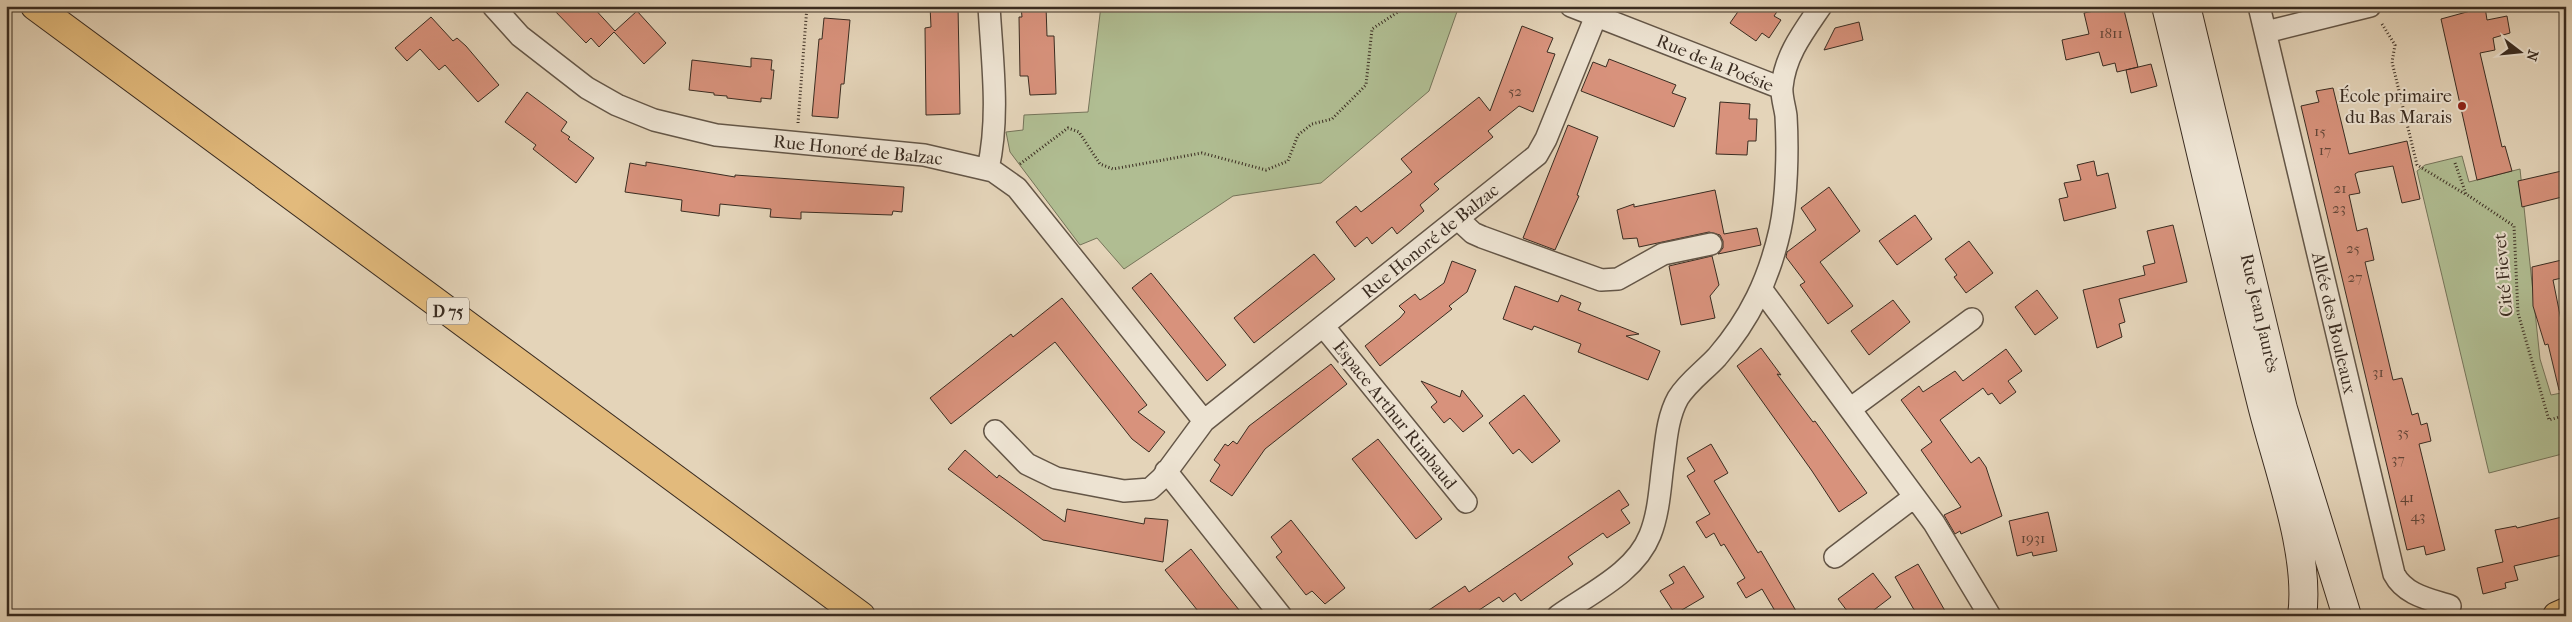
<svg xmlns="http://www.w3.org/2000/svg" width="2572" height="622" viewBox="0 0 2572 622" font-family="'IM FELL French Canon',serif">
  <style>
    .green { fill: #b0bd92; stroke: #75745a }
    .building { fill: #d8927c; stroke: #3a2c21 }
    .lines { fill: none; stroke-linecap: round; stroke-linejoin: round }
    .street-casing { stroke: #645647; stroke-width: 24 }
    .secondary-casing { stroke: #3a2c21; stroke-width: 30 }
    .primary-casing { stroke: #3a2c21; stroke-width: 30 }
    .path { stroke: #3a2c21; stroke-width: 3; stroke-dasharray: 1 2.5; stroke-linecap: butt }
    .street { stroke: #ede3d2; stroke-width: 21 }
    .secondary { stroke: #ede3d2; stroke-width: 28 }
    .primary { stroke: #e2ba7c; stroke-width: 28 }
    .poi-dot { fill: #8f2418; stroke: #ede3d2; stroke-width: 2 }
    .labels { text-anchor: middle; stroke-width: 4; stroke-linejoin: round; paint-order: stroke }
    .number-label { font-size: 15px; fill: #624638 }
    .shield { fill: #ede3d2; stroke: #706356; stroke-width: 1 }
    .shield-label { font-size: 16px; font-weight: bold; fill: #3a2c21 }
    .street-label { font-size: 18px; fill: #3a2c21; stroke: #ede3d2 }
    .poi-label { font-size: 18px; fill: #3a2c21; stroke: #ede3d2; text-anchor: end }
  </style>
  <rect width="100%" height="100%" fill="#e4d4b9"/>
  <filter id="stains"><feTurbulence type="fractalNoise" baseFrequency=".004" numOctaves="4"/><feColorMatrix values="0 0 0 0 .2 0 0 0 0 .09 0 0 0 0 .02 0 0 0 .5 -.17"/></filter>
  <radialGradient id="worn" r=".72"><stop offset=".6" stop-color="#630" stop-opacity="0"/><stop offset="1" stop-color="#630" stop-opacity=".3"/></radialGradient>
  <path class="green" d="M1101 6H1459L1429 91 1321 183 1233 196 1124 269 1097 238 1080 245 1010 152 1006 132 1023 130 1024 115 1088 112Z
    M2462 156 2469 182 2520 169 2540 359 2551 395 2566 392V453L2489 473 2417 171 2425 165Z"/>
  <path class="building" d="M550 6H592L615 31 637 11 666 43 644 64 614 32 599 47 591 38 586 43Z
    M930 6H958L960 114 926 115 925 28 931 27Z
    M1021 6H1046L1047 36H1054L1056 94 1030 95 1028 76H1020L1019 17H1022Z
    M1742 6H1781L1774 16 1781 20 1769 38 1762 33 1756 41 1730 23Z
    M2093 6H2123L2138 67 2117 72 2115 63 2103 66 2099 52 2066 60 2062 40 2089 34 2084 13 2094 11Z
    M2485 7 2487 20 2507 16 2510 33 2493 38 2495 50 2480 53 2502 147 2505 146 2512 171 2477 180 2441 19Z
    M431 17 453 41 457 38 466 46 499 85 478 102 445 65 439 70 420 49 407 61 395 48Z
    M824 18 850 20 844 84H841L838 118 812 116 819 39H822Z
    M1859 22 1863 40 1824 50 1835 28Z
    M1522 26 1553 38 1547 52 1555 54 1533 112 1519 106 1488 131 1493 137 1434 184 1439 189 1420 205 1424 211 1397 234 1392 227 1372 244 1367 237 1355 247 1336 222 1356 206 1361 212 1412 172 1401 159 1479 97 1490 111Z
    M751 58 772 60 771 70H774L771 99 761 98V102L727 98V96L714 95V93L689 90 692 60 751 67Z
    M1609 59 1676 85 1672 93 1686 98 1674 127 1581 91 1593 62 1606 67Z
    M2151 64 2157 86 2131 93 2126 70Z
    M2333 88 2349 154 2407 141 2420 199 2402 203 2393 166 2358 172 2355 174 2360 193 2349 195 2357 231 2367 228 2374 260 2365 262 2393 380 2402 378 2412 415 2418 413 2421 425 2427 423 2431 441 2419 444 2445 550 2426 555 2424 546 2407 550 2301 106 2319 102 2316 91Z
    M527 92 567 122 561 131 570 137 568 139 594 158 576 183 533 149 536 145 505 122Z
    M1720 102 1750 104 1749 119H1757L1756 141H1748L1747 155 1716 154Z
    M1568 125 1598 137 1577 195 1579 196 1555 250 1523 238Z
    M2094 161 2097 176 2108 173 2116 208 2064 221 2059 199 2068 197 2064 183 2081 180 2077 165Z
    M646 162 735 177V175L904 187 902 212 893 211 892 215 801 212V219L770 217 771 209 720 204 719 216 681 211 682 200 625 192 630 163 646 166Z
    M2566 170V196L2522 207 2518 181Z
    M1829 187 1860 231 1820 262 1853 306 1828 324 1800 285 1805 282 1786 257 1787 252 1816 230 1801 208Z
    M1715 190 1724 234 1757 228 1761 245 1718 254 1723 248V241L1720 235 1709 232 1639 247 1637 238 1623 239 1617 210 1634 204V207Z
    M1915 215 1932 239 1897 265 1879 241Z
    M2173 225 2187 282 2119 299 2125 322 2119 324 2122 337 2097 348 2083 290 2145 275 2143 266 2155 263 2147 231Z
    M1969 241 1993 273 1966 293 1954 277 1957 275 1945 259Z
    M1314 254 1335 279 1254 343 1234 318Z
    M1712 256 1719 285 1710 296 1715 318 1681 325 1669 266Z
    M2566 259V277L2553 280 2566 345V389L2559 390 2548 344 2545 345 2533 306 2532 267Z
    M1452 261 1476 270 1467 292 1449 306 1452 309 1380 366 1365 346 1400 318 1405 312 1399 306 1415 294 1420 300 1426 296 1444 283Z
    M1151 273 1226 365 1207 381 1132 288Z
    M1515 286 1558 302 1561 295 1581 303 1578 310 1639 334 1626 336 1660 351 1648 380 1578 352 1581 344 1534 326 1532 330 1503 319Z
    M2037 290 2058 318 2035 335 2015 307Z
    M1062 298 1147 405 1138 412 1165 432 1149 452 1132 439 1055 342 951 424 930 398 1011 334 1013 337Z
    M1893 300 1910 322 1869 355 1851 331Z
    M1761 348 1781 375 1777 374 1813 422 1815 421 1867 493 1839 512 1812 471 1737 366Z
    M2006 349 2022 371 2008 381 2016 392 2000 404 1992 393 1988 395 1983 388 1940 420 1971 463 1979 457 1986 467 2002 516 1961 534 1960 531 1955 534 1944 515 1961 507 1921 450 1932 442 1901 400 1919 386 1923 392 1955 371 1963 381Z
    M1331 364 1347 384 1265 449 1232 496 1210 481 1220 465 1214 460 1225 444 1228 446 1233 441 1237 444 1249 426Z
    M1421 381 1460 397 1462 390 1483 416 1463 432 1450 418 1444 423 1431 407 1437 402Z
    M1524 395 1560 441 1532 463 1519 449 1513 454 1489 423Z
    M1378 439 1442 519 1416 539 1352 459Z
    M1711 444 1728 473 1714 481 1758 553 1761 551 1799 616H1778L1762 589 1746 598 1737 583 1745 578 1724 544 1721 546 1714 533 1706 538 1696 522 1710 514 1687 476 1695 471 1687 458Z
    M965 450 997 478 999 475 1065 522 1067 509 1144 524 1145 518 1168 520 1163 562 1043 540 948 469Z
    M1619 490 1629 505 1621 510 1630 523 1607 538 1603 533 1568 557 1573 564 1521 601 1515 593 1503 602 1499 597 1470 616H1420L1465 586 1469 592Z
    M2048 512 2057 551 2033 556 2032 552 2017 556 2009 521Z
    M2566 516V554L2514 566 2518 580 2505 583 2506 588 2483 594 2477 568 2503 562 2495 530 2516 526 2517 528Z
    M1291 520 1345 588 1325 604 1312 591 1306 595 1276 557 1282 552 1271 537Z
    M1191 549 1222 589 1244 616H1202L1165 570Z
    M1918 564 1948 616H1919L1913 608 1895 577Z
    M1684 566 1704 597 1675 614 1660 591 1674 583 1669 575Z
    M1873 573 1891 597 1866 616H1851L1838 599Z"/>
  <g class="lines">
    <defs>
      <path id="street" d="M493 6 520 36 587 88 617 105 654 120 716 135 924 155 993 171 1017 188 1204 421
        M1571 6 1781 88
        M2259 6 2394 574C2405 595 2429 599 2450 606
        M2266 32 2370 6
        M988 169C1000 116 992 60 989 6
        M1458 219 1473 233 1482 237 1601 280 1618 279 1663 254 1711 244
        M1762 290 1934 523 1990 616
        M1324 327 1466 502
        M1850 409 1972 319
        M995 431 1027 464 1056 478 1124 491 1150 489 1162 478 1204 421 1537 155 1546 139 1596 16
        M1166 471 1281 616
        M1835 557 1914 497
        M1558 616C1590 593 1635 573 1650 535 1659 513 1660 487 1663 464 1666 442 1667 418 1678 398 1688 382 1704 371 1717 357 1750 319 1769 279 1780 230 1787 198 1788 149 1786 116 1785 107 1781 96 1782 87 1785 55 1804 31 1821 6"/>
      <path id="secondary" d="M2166 6C2198 138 2228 270 2261 401 2276 463 2311 553 2302 616
        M2186 6 2283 409 2347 616"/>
      <path id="primary" d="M35 6 861 616
        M2557 616 2566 612"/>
    </defs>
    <use href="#street" class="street-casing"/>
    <use href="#secondary" class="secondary-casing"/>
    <use href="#primary" class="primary-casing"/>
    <path class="path" d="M2382 24 2395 45 2392 62 2417 165 2465 194
      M798 123 807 6
      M2455 163 2466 194 2514 226 2518 313 2549 420 2566 415
      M1020 164 1068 128 1079 132 1100 164 1113 169 1202 153 1266 170 1288 161 1298 135 1312 124 1332 119 1366 85 1372 29 1407 6"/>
    <use href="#street" class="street"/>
    <use href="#secondary" class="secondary"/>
    <use href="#primary" class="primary"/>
  </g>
  <circle class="poi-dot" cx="2462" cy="106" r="5"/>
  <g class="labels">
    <g class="number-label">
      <text x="2111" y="38">1811</text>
      <text x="1515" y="96">52</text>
      <text x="2320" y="136">15</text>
      <text x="2325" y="155">17</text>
      <text x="2340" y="193">21</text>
      <text x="2339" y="213">23</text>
      <text x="2353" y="253">25</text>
      <text x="2355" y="282">27</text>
      <text x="2378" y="377">31</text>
      <text x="2403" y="437">35</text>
      <text x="2398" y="464">37</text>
      <text x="2407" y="502">41</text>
      <text x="2418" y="521">43</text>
      <text x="2033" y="543">1931</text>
    </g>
    <rect class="shield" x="427" y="297.5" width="42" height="27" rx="4"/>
    <g class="shield-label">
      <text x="448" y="317">D 75</text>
    </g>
    <g class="street-label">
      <text transform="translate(1715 63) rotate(22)" y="6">Rue de la Poésie</text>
      <text transform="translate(858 150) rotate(6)" y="6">Rue Honoré de Balzac</text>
      <text transform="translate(1430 241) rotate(-39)" y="6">Rue Honoré de Balzac</text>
      <text transform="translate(2503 275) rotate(-95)" y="6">Cité Fievet</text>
      <text transform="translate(2260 313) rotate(77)" y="6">Rue Jean Jaurès</text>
      <text transform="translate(2334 323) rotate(77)" y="6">Allée des Bouleaux</text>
      <text transform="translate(1395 415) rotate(51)" y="6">Espace Arthur Rimbaud</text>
    </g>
    <g class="poi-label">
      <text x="2452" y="102">École primaire<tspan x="2452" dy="21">du Bas Marais</tspan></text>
    </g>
  </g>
  <rect width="2572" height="622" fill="none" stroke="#e4d4b9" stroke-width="25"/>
  <rect x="8" y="8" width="2557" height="607" fill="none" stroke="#3a2c21" stroke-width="2.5"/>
  <rect x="12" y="12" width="2547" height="597" fill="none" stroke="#3a2c21"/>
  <g transform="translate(2520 52) rotate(106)" stroke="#ede3d2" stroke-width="4" paint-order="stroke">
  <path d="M0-4L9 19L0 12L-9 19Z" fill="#3a2c21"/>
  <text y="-8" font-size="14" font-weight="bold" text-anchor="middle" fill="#3a2c21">N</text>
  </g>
  <rect width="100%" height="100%" filter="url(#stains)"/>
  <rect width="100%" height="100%" fill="url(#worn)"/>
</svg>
